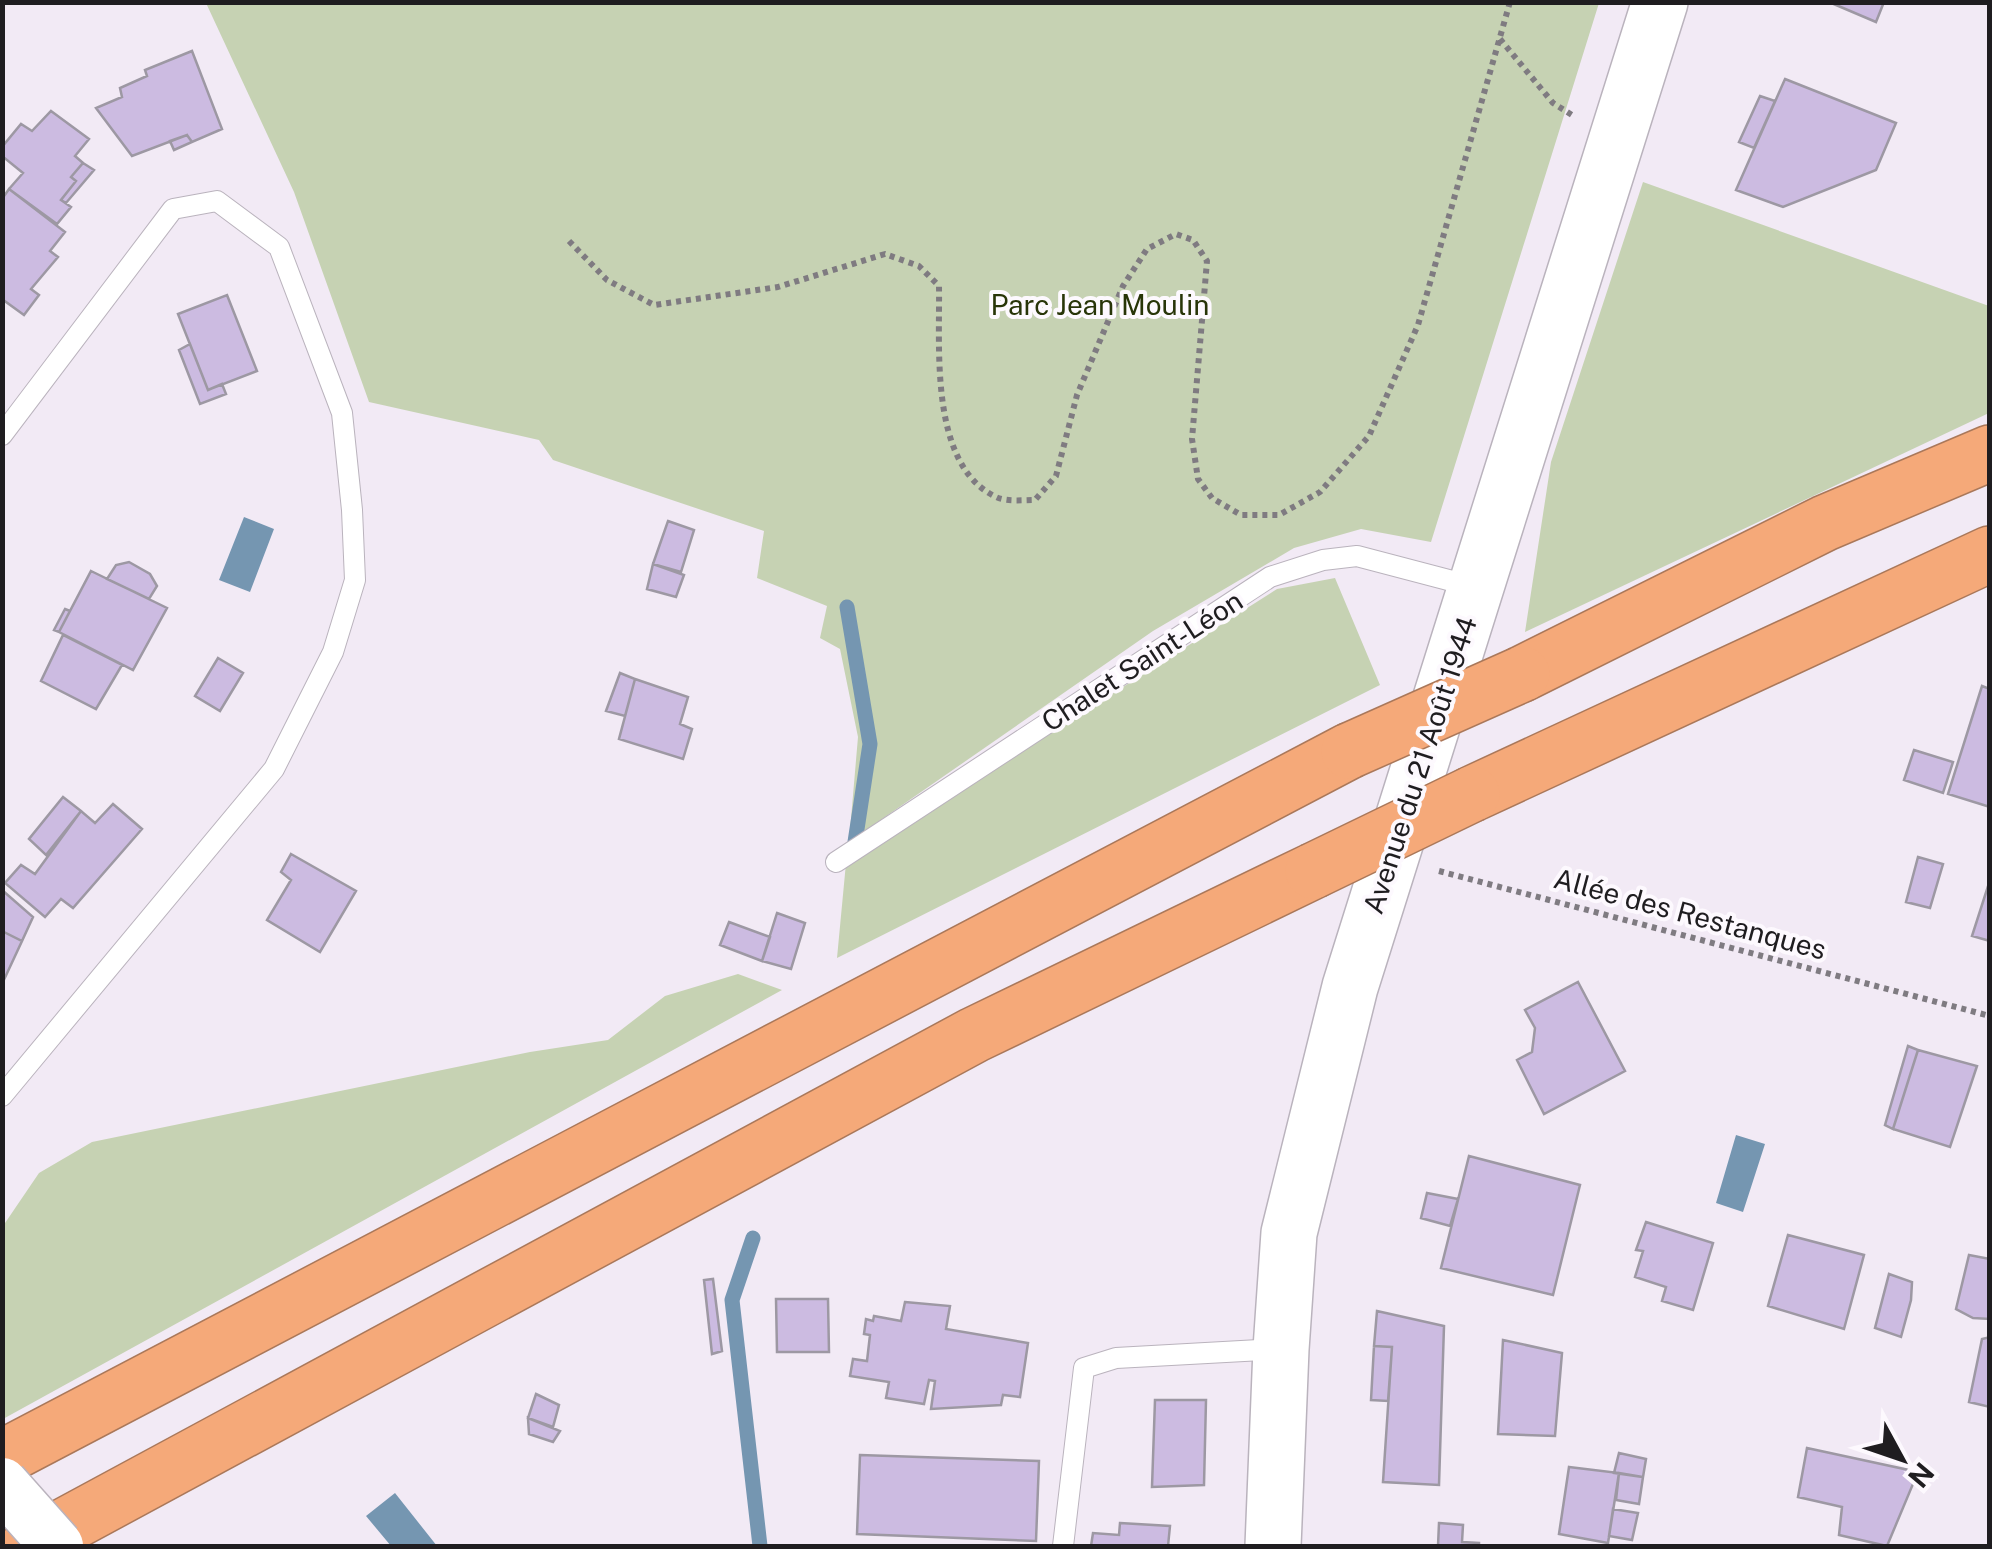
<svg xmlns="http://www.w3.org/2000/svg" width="1992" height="1549" viewBox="0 0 1992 1549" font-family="'Public Sans',sans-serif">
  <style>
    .green { fill: #c6d2b3 }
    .water { fill: #7596b1 }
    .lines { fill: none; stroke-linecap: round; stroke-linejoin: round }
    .stream { stroke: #7596b1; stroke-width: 15 }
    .building { fill: #ccbbe1; stroke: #9d98a3; stroke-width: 2.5 }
    .service-casing { stroke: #bab3bd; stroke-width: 22 }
    .secondary-casing { stroke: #bab3bd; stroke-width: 58 }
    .motorway-casing { stroke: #aa785a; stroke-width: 58 }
    .path { stroke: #7f7b81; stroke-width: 6; stroke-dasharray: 5 5; stroke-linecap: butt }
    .service { stroke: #fff; stroke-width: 20 }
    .secondary { stroke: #fff; stroke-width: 55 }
    .motorway { stroke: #f5a979; stroke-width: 55 }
    .tertiary-bridge-casing { stroke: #bab3bd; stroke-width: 55; stroke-linecap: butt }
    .motorway-bridge-casing { stroke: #aa785a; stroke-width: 58; stroke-linecap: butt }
    .tertiary-bridge { stroke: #fff; stroke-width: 52 }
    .motorway-bridge { stroke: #f5a979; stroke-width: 55 }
    .labels { text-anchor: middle; stroke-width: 8; stroke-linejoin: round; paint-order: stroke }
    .park-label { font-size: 28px; fill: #283508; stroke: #fdf9fe }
    .street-label { font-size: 28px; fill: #1f1d20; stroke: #fdf9fe }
  </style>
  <rect width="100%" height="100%" fill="#f2eaf5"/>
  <path class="green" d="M206 3H1599L1431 542 1361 529 1294 548 1153 631 849 842 858 737 840 649 820 638 827 606 757 578 764 531 553 460 539 440 369 402 294 192Z
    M1643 182 1989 306V413L1525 632 1551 462Z
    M1335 578 1380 685 837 958 846 863 1277 589Z
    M738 974 782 990 3 1419V1226L39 1173 92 1142 530 1052 608 1040 665 996Z"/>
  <path class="water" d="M244 517 274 529 250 592 219 580Z
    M1736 1135 1765 1144 1743 1212 1716 1203Z
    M395 1493 437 1546H391L366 1516Z"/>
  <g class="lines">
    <path class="stream" d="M847 607 870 744 855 842
      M753 1238 732 1300 760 1546"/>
  </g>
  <path class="building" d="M1829 2H1884L1876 22Z
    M192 51 222 129 192 142 187 135 132 156 96 108 122 97 120 88 147 76 145 70Z
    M1785 79 1896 123 1876 170 1783 207 1736 190Z
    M1760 96 1775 101 1754 148 1739 142Z
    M51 111 89 139 75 156 83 163 71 177 76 181 61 200 71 207 57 224 9 189 23 173 2 156V147L21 124 32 131Z
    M187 135 192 142 174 150 170 141Z
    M83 163 94 170 66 203 61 200 76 181 71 177Z
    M9 189 65 232 50 251 58 257 31 289 39 295 24 315 2 299V199Z
    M227 295 257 371 208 390 178 314Z
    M190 344 208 390 222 384 226 394 200 404 179 350Z
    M668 521 694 530 681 572 653 564Z
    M129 562 150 574 157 586 149 599 107 579 116 565Z
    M653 564 684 575 676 597 647 589Z
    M91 571 167 608 133 670 59 632Z
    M65 609 70 611 59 632 54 630Z
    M63 635 122 665 96 709 41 681Z
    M218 658 243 673 220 711 195 696Z
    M620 673 635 679 625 716 606 711Z
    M635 679 688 697 680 724 692 729 683 759 619 739Z
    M1982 686 1990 689V807L1948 794Z
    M1914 750 1953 762 1943 793 1904 780Z
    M63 797 81 811 46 855 29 839Z
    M113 804 142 829 73 908 61 899 45 917 5 883 21 865 35 874 81 811 95 823Z
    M291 854 356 891 320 952 267 920 291 880 281 872Z
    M1918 857 1943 864 1930 908 1906 902Z
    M1990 880V941L1972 936Z
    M2 890 33 917 22 941 2 931Z
    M777 913 805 923 791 969 762 961Z
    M729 922 770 937 762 961 720 945Z
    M2 931 22 941 2 984Z
    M1578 982 1625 1071 1544 1114 1517 1060 1532 1052 1535 1028 1525 1010Z
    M1908 1046 1918 1050 1893 1129 1885 1125Z
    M1918 1050 1977 1066 1950 1147 1893 1129Z
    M1469 1156 1580 1185 1553 1295 1441 1268Z
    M1427 1193 1458 1199 1450 1226 1421 1218Z
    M1646 1222 1713 1243 1693 1310 1662 1301 1666 1287 1635 1277 1643 1251 1636 1250Z
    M1788 1235 1864 1255 1844 1329 1768 1306Z
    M1969 1255 1990 1259V1319L1973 1318 1956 1309Z
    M1889 1274 1912 1282 1911 1300 1901 1337 1875 1328Z
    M713 1279 722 1351 712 1354 704 1280Z
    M776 1299H828L829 1352H777Z
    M905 1302 950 1306 946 1329 1028 1343 1020 1397 1003 1395 1001 1405 931 1409 935 1381 929 1380 924 1404 886 1398 889 1382 850 1376 853 1359 867 1361 870 1335 864 1334 866 1319 873 1321 874 1316 901 1321Z
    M1377 1311 1444 1326 1439 1485 1383 1482 1392 1347 1374 1346Z
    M1990 1337V1407L1969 1402 1982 1339Z
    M1503 1340 1562 1353 1555 1436 1498 1434Z
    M1374 1346 1392 1347 1388 1401 1371 1400Z
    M536 1394 559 1405 553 1427 528 1418Z
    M1155 1400H1206L1204 1485 1152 1487Z
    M528 1418 560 1431 553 1442 529 1434Z
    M1807 1448 1918 1472 1887 1546 1839 1535 1842 1507 1798 1497Z
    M1619 1453 1646 1459 1643 1477 1614 1473Z
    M860 1455 1039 1461 1036 1541 857 1534Z
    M1569 1467 1619 1473 1608 1543 1559 1534Z
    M1619 1473 1643 1477 1639 1504 1616 1500Z
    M1613 1509 1638 1513 1632 1540 1609 1536Z
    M1120 1523 1170 1526 1168 1546H1091L1093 1533 1119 1535Z
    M1439 1523 1463 1525 1462 1542 1479 1543V1546H1438Z"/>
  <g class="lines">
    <defs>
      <path id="service" d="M2 435 173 209 217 201 279 247 342 413 352 510 355 580 333 652 274 769 2 1096
        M836 862 1270 577 1323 560 1357 556 1475 587
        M1063 1546 1084 1368 1116 1358 1279 1349"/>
      <path id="secondary" d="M1273 1546 1281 1349 1289 1233 1350 987 1660 2"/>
      <path id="motorway" d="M1522 674 1825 523 1990 453
        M1472 794 1990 554
        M2 1458 1349 751
        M28 1546 974 1035 1313 871"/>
    </defs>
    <use href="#service" class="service-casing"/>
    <use href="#secondary" class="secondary-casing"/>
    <use href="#motorway" class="motorway-casing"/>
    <path class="path" d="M1500 39 1553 103 1572 115
      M569 241 607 280 654 305 778 287 885 254 919 266 939 286C940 348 929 465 996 497 1006 502 1023 500 1035 500L1056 476 1077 395 1123 286 1147 249 1176 234 1193 240 1207 261 1192 439 1198 479 1212 498 1241 515H1279L1320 492 1369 436 1418 325 1510 2
      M1439 871 1990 1016"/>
    <use href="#service" class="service"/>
    <use href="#secondary" class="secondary"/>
    <use href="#motorway" class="motorway"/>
    <defs>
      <path id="tertiary-bridge" d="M2 1484 57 1546"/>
      <path id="motorway-bridge" d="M1349 751 1522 674
        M1313 871 1472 794"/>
    </defs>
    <use href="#tertiary-bridge" class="tertiary-bridge-casing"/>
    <use href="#motorway-bridge" class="motorway-bridge-casing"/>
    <use href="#tertiary-bridge" class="tertiary-bridge"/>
    <use href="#motorway-bridge" class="motorway-bridge"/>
  </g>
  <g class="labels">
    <g class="park-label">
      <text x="1100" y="315">Parc Jean Moulin</text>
    </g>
    <g class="street-label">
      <text transform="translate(1142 661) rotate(-33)" y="10">Chalet Saint-Léon</text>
      <text transform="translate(1420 765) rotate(-72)" y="10">Avenue du 21 Août 1944</text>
      <text transform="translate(1690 914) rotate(15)" y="10">Allée des Restanques</text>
    </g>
  </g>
  <rect width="1992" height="1549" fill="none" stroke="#1f1d20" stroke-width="10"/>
  <g transform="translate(1902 1459) rotate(130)" stroke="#fdf9fe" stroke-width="8" paint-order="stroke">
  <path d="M0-8L18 38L0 25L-18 38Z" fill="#1f1d20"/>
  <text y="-15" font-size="28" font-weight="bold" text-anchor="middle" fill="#1f1d20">N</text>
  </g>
</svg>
